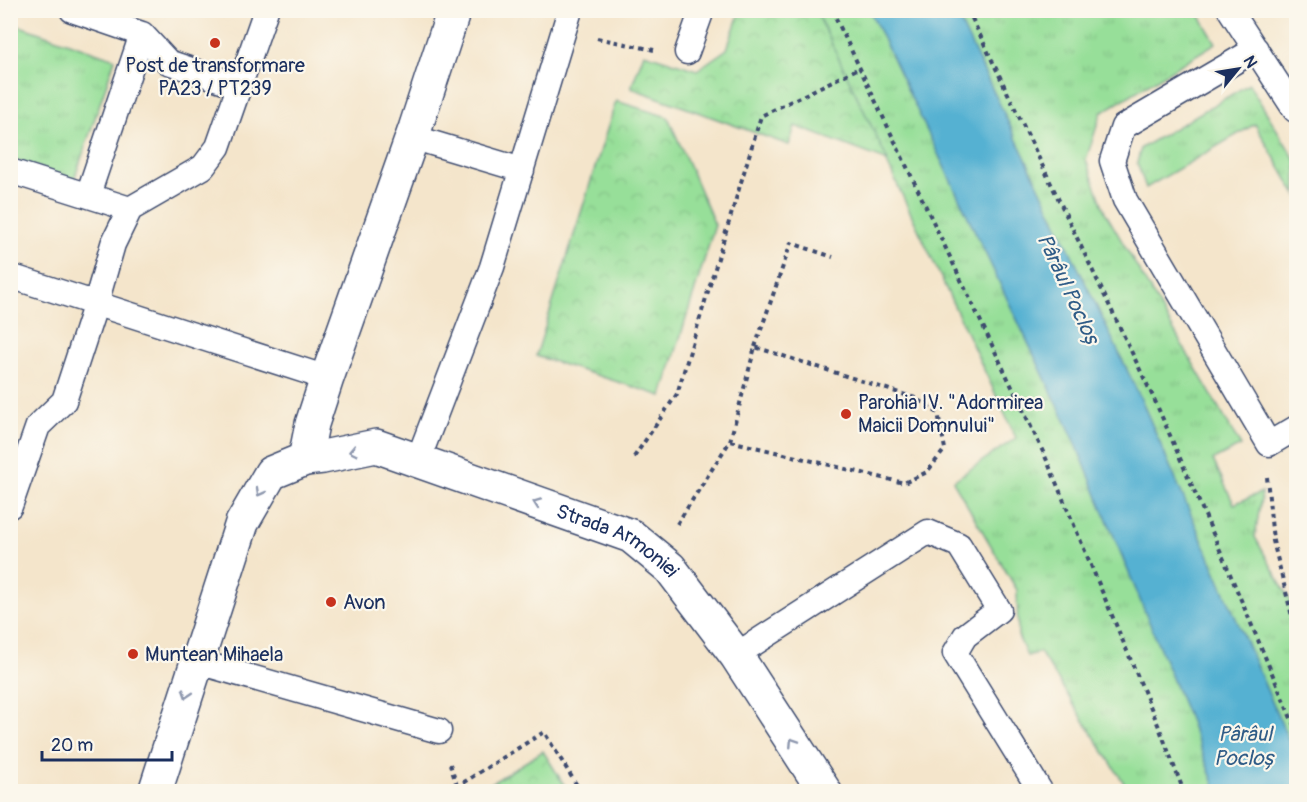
<svg xmlns="http://www.w3.org/2000/svg" width="1307" height="802" viewBox="0 0 1307 802" font-family="Pangolin,sans-serif">
  <style>
    .grass { fill: url(#grass-tufts); stroke: #59877c; stroke-width: 1.5 }
    .park { fill: url(#park-crowns); stroke: #59877c; stroke-width: 1.5 }
    .water { fill: #54b1d2; stroke: #387098; stroke-width: 1.5 }
    .lines { fill: none; stroke-linecap: round; stroke-linejoin: round }
    .service-casing { stroke: #3c4a6e; stroke-width: 27 }
    .minor-casing { stroke: #3c4a6e; stroke-width: 36 }
    .path { stroke: #3c4a6e; stroke-width: 4; stroke-dasharray: 4.5 4.5; stroke-linecap: butt }
    .service { stroke: #fff; stroke-width: 24 }
    .minor { stroke: #fff; stroke-width: 33 }
    .oneway { stroke: #8d97ae }
    .poi-dot { fill: #c8321e; stroke: #fbf7ec; stroke-width: 2 }
    .labels { text-anchor: middle; stroke-width: 4.5; stroke-linejoin: round; paint-order: stroke }
    .poi-label { font-size: 20px; fill: #1b2f5e; stroke: #fbf7ec; text-anchor: start }
    .street-label { font-size: 20px; fill: #1b2f5e; stroke: #fbf7ec }
    .water-label { font-size: 21px; font-style: italic; fill: #2f5c87; stroke: #fbf7ec }
  </style>
  <defs>
    <pattern id="grass-tufts" width="24" height="20" patternUnits="userSpaceOnUse" patternTransform="scale(1.5)"><rect width="24" height="20" fill="#97df99"/><path d="M3 7l-1-3M5 7V3M7 7l1-3M15 17l-1-3M17 17v-4M19 17l1-3" fill="none" stroke="#82c086"/></pattern>
    <pattern id="park-crowns" width="20" height="18" patternUnits="userSpaceOnUse" patternTransform="scale(1.5)"><rect width="20" height="18" fill="#97df99"/><path d="M2 6a3 3 0 1 1 6 0M12 15a3 3 0 1 1 6 0" fill="none" stroke="#82c086"/></pattern>
  </defs>
  <rect width="100%" height="100%" fill="#fbf7ec"/>
  <filter id="ink" filterUnits="userSpaceOnUse"><feTurbulence type="fractalNoise" baseFrequency=".0167" numOctaves="2"/><feDisplacementMap in="SourceGraphic" scale="12" xChannelSelector="R" yChannelSelector="G"/><feConvolveMatrix kernelMatrix="1 2 1 2 8 2 1 2 1" color-interpolation-filters="sRGB"/></filter>
  <filter id="wash" filterUnits="userSpaceOnUse"><feTurbulence type="fractalNoise" baseFrequency=".008" numOctaves="4" result="noise"/><feDisplacementMap in="SourceGraphic" scale="24" xChannelSelector="R" yChannelSelector="G"/><feGaussianBlur stdDeviation="1.35" result="paint"/><feColorMatrix in="noise" values="0 0 0 0 0 0 0 0 0 0 0 0 0 0 0 0 0 1.4 0 .05"/><feComposite in="paint" operator="in"/></filter>
  <g filter="url(#wash)">
    <rect width="100%" height="100%" fill="#f4e5cb"/>
    <path class="grass" d="M816 11H870L1074 439 1189 719 1217 791H1129L1040 652 1027 656 1018 636 1017 590 953 481 1016 438Z
      M955 11H1197L1216 43 1101 113 1086 160 1105 212 1241 446 1213 460 1234 504 1262 492 1255 537 1296 611V757L1140 397Z
      M11 23 115 59 74 180 11 158Z
      M1249 84 1296 161V195L1255 124 1146 188 1137 163 1141 148Z"/>
    <path class="park" d="M740 11H816L888 161 795 126 789 145 631 88 644 53 697 70 727 49Z
      M616 101 668 117 715 225 662 396 536 356Z
      M543 751 568 791H479Z"/>
    <path class="water" d="M870 11H955L1140 397 1296 757V791H1217L1189 719 1074 439Z"/>
  </g>
  <g filter="url(#ink)">
    <g class="lines">
      <defs>
        <path id="service" d="M72 10 142 34 168 62 239 86
          M1230 10 1295 110
          M1256 49 1123 127 1112 161 1125 200 1269 444 1296 428
          M687 52 702 10
          M412 137 522 170
          M10 171 130 209
          M88 195 142 34
          M10 276 327 378
          M418 460 492 267 570 10
          M10 506 38 426 64 401 96 303 113 244 130 209 203 167 218 147 266 10
          M736 655 928 532 959 545 999 610 965 636 955 653 1041 792
          M198 662 439 731"/>
        <g id="minor">
          <path d="M305 459 312 424 327 378 415 129 454 10"/>
          <path id="s1" d="M155 792 242 523 271 473 305 459 323 457 376 446 631 536 670 568 736 655 825 792"/>
        </g>
      </defs>
      <use href="#service" class="service-casing"/>
      <use href="#minor" class="minor-casing"/>
      <path class="path" d="M832 10 1045 456 1159 727 1184 792
        M968 10 1155 401 1214 536 1296 730
        M597 38 654 50
        M755 347 791 243 833 257
        M634 457 677 394 761 116 859 68
        M1267 477 1273 541 1296 632
        M677 524 730 441 904 483 927 472 945 449 938 413 915 398 755 347 730 441
        M450 764 457 786
        M448 792 544 732 581 792"/>
      <use href="#service" class="service"/>
      <use href="#minor" class="minor"/>
    </g>
    <defs><path id="oneway-chevron" d="M-2-3.5L2.5 0L-2 3.5" fill="none" stroke-width="1.6" stroke-linecap="round" stroke-linejoin="round" transform="scale(1.5)"/></defs>
    <g class="oneway">
      <use href="#oneway-chevron" transform="translate(353 451) rotate(168)"/>
      <use href="#oneway-chevron" transform="translate(260 492) rotate(119)"/>
      <use href="#oneway-chevron" transform="translate(537 503) rotate(-160)"/>
      <use href="#oneway-chevron" transform="translate(187 694) rotate(108)"/>
      <use href="#oneway-chevron" transform="translate(793 742) rotate(-123)"/>
    </g>
  </g>
  <g class="poi-dot">
    <circle cx="215" cy="43" r="6"/>
    <circle cx="846" cy="414" r="6"/>
    <circle cx="331" cy="602" r="6"/>
    <circle cx="133" cy="654" r="6"/>
  </g>
  <g class="labels">
    <g class="poi-label">
      <text x="215" y="72" text-anchor="middle">Post de transformare<tspan x="215" dy="23">PA23 / PT239</tspan></text>
      <text x="858" y="409">Parohia IV. "Adormirea<tspan x="858" dy="23">Maicii Domnului"</tspan></text>
      <text x="343" y="609">Avon</text>
      <text x="145" y="661">Muntean Mihaela</text>
    </g>
    <g class="street-label">
      <text dy="7" stroke="none"><textPath href="#s1" startOffset="710">Strada Armoniei</textPath></text>
    </g>
    <g class="water-label">
      <text transform="translate(1069 290) rotate(65)" y="7">Pârâul Pocloș</text>
      <text x="1245" y="741">Pârâul<tspan x="1245" dy="24">Pocloș</tspan></text>
    </g>
  </g>
  <rect width="1307" height="802" fill="none" stroke="#fbf7ec" stroke-width="36"/>
  <g transform="translate(1238 69) rotate(60)" stroke="#fbf7ec" stroke-width="4.5" paint-order="stroke">
  <path d="M0-4.5L10 22L0 15L-10 22Z" fill="#1b2f5e"/>
  <text y="-9" font-size="16" font-weight="bold" text-anchor="middle" fill="#1b2f5e">N</text>
  </g>
  <path d="M42 751v9h130v-9" fill="none" stroke="#1b2f5e" stroke-width="3"/>
  <text x="51" y="751" font-size="18" fill="#1b2f5e" stroke="#fbf7ec" stroke-width="4.5" paint-order="stroke">20 m</text>
</svg>
